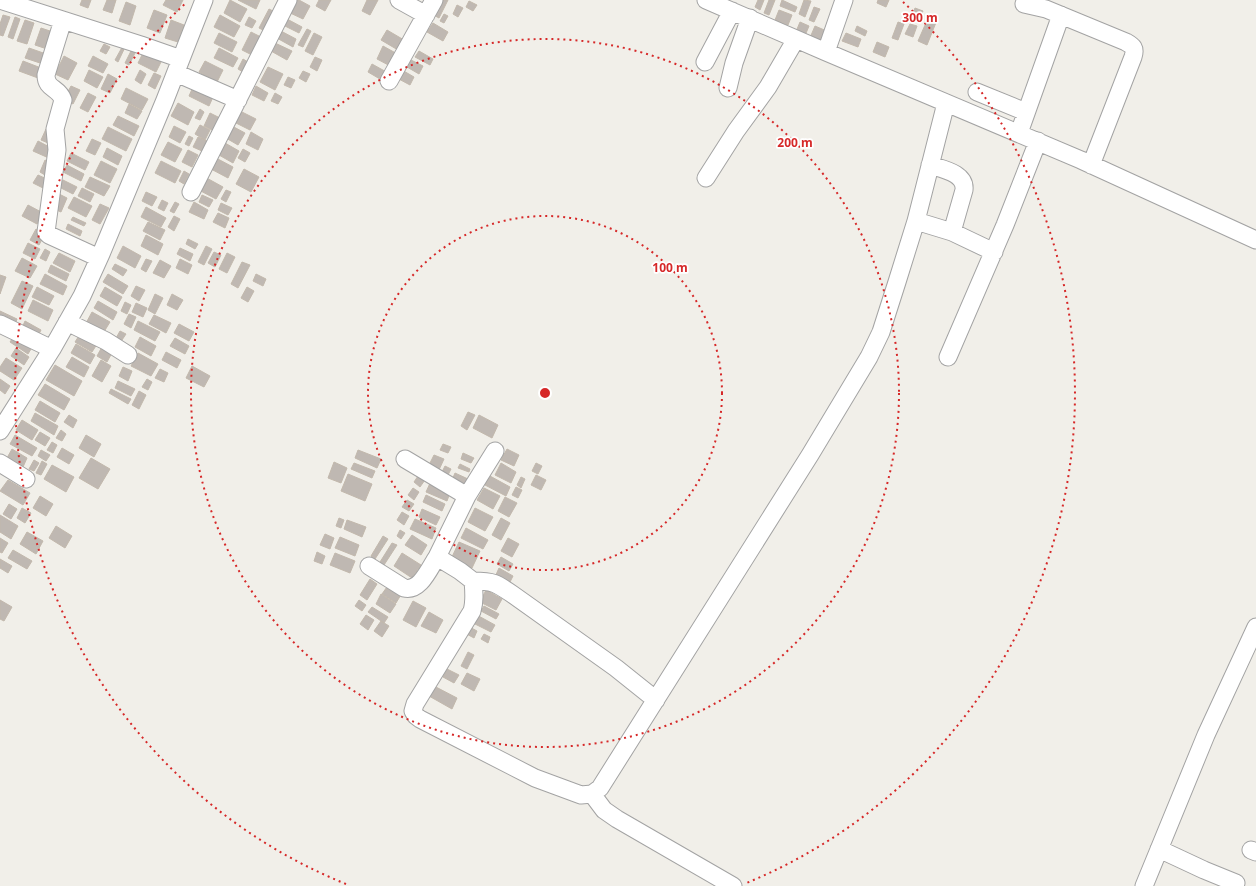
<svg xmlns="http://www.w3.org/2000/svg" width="1256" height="886" viewBox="0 0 1256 886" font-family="'Noto Sans',sans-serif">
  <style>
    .building { fill: #bfb8b2; stroke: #c2b8ac }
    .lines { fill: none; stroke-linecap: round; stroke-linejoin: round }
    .minor-casing { stroke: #a3a3a3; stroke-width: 19 }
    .minor { stroke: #fff; stroke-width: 17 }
    .ring { fill: none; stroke: #d62828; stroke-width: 2; stroke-dasharray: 2 4 }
    .centre { fill: #d62828; stroke: #fff; stroke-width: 2 }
    .ring-label { font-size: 12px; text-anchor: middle; font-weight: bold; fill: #d62828; stroke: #fff; stroke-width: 3.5; stroke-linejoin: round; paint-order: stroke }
  </style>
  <rect width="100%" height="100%" fill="#f1efe9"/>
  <path class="building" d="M82 0H91L88 8 80 5Z
    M107 0H116L112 13 103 10Z
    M166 0H183L177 12 163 5Z
    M230 0 247 9 240 22 224 13Z
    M238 0H260L256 9Z
    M291 0H299L310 6 303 19 286 11Z
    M319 0H331L325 11 316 6Z
    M367 0H378L370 15 362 11Z
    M437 0H448L439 18 430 13Z
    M758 0H764L760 10 755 7Z
    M769 0H775L769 15 764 13Z
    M782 0 797 7 795 12 780 6Z
    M804 0 811 1 805 17 799 14Z
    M878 0H889L886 7 877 3Z
    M469 1 477 5 473 11 466 7Z
    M126 2 136 6 130 25 119 21Z
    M457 5 463 8 458 17 453 14Z
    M814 7 820 9 814 22 809 20Z
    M915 8 923 11 919 20 912 16Z
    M269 9 275 12 265 31 259 28Z
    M154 10 167 15 160 33 147 28Z
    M779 10 792 15 788 25 775 20Z
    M444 14 448 16 444 23 440 21Z
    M3 15 10 17 3 36 0 35V24Z
    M220 15 240 26 234 37 214 27Z
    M929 16 937 20 927 45 918 41Z
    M15 17 20 19 13 39 8 37Z
    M249 17 256 21 252 28 245 25Z
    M287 19 302 27 299 33 283 25Z
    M25 20 34 23 27 44 17 41Z
    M171 20 184 25 178 42 165 38Z
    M800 22 809 26 804 38 795 34Z
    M898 22 904 24 898 40 892 38Z
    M433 23 448 32 443 41 427 32Z
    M910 24 917 26 913 37 905 34Z
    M815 26 829 32 823 46 809 40Z
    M857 26 867 31 865 36 855 31Z
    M41 28 53 32 47 49 35 45Z
    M307 29 311 31 303 47 298 45Z
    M279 30 296 39 293 47 275 37Z
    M387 30 404 40 398 50 381 40Z
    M251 32 261 37 252 55 242 50Z
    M219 33 237 42 232 52 214 43Z
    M314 33 322 37 313 55 305 51Z
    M846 33 861 39 858 47 842 41Z
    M125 42 127 43 118 62 115 60Z
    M877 42 889 47 885 57 873 52Z
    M275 43 292 51 287 60 271 51Z
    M104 44 110 47 106 54 100 51Z
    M134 45 138 47 129 65 125 63Z
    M383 46 401 56 394 68 377 59Z
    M29 48 49 55 46 65 25 58Z
    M219 48 238 58 233 67 214 58Z
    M144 51 162 60 156 72 138 63Z
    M419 51 433 59 430 65 415 57Z
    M64 56 77 63 68 80 55 74Z
    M93 56 108 64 103 73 88 66Z
    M315 57 322 60 317 71 310 67Z
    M243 59 248 62 243 72 238 69Z
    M411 60 423 66 419 74 407 67Z
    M23 61 41 68 38 78 19 71Z
    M205 61 223 70 217 82 199 72Z
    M372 64 390 74 385 82 368 72Z
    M268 67 283 74 275 90 260 82Z
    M89 70 103 77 97 88 84 81Z
    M140 70 146 74 141 84 135 80Z
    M402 70 414 77 410 85 397 78Z
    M303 71 310 74 306 82 299 78Z
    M154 73 161 76 155 89 148 85Z
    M108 74 117 79 110 93 101 89Z
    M288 77 295 80 291 88 284 85Z
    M71 86 80 90 73 104 64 99Z
    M256 86 268 93 264 101 252 95Z
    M193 87 213 97 209 106 189 96Z
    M126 88 148 99 142 110 121 99Z
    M88 93 96 97 88 112 80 108Z
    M275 93 282 97 278 104 271 101Z
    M178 103 194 112 188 125 171 116Z
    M129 104 142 111 137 119 125 113Z
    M200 109 204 112 200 120 195 118Z
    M238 110 256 119 250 130 232 121Z
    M210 113 222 119 216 132 204 126Z
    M118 116 139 126 134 136 113 125Z
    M200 125 210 130 205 140 195 134Z
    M174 126 186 132 180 143 169 137Z
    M232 126 245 133 238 145 226 138Z
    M108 127 132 139 126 151 102 139Z
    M46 129 53 133 48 143 41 140Z
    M251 132 263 139 258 150 246 144Z
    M189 136 193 138 189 146 185 144Z
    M198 137 207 141 202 151 193 147Z
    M92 139 101 143 95 155 86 151Z
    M38 141 55 150 51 159 33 151Z
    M168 142 182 149 175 162 161 155Z
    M225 143 239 151 233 163 219 155Z
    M107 148 122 156 118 165 103 157Z
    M243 149 250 153 245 162 238 158Z
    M188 150 198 155 192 167 182 162Z
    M71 153 89 162 85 170 67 161Z
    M216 158 233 167 228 178 211 169Z
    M45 160 54 165 48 177 40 172Z
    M101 161 117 169 110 183 94 175Z
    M161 161 181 171 175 183 155 173Z
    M67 165 84 174 81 181 63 172Z
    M244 169 259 177 251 192 236 184Z
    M184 171 189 174 184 184 179 181Z
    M38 175 51 181 47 190 33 183Z
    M203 176 223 187 216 199 197 189Z
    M90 177 110 186 104 196 85 187Z
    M63 180 77 187 73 194 59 187Z
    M82 188 94 194 90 202 78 196Z
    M226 190 231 192 226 202 221 199Z
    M146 192 157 197 152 206 142 201Z
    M59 194 67 198 61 212 52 208Z
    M202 195 213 200 209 207 199 202Z
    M74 197 92 206 86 217 68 208Z
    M162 200 168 203 164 211 158 208Z
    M175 202 179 204 174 213 170 211Z
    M194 202 208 210 204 219 189 212Z
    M221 203 232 208 228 215 218 210Z
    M100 204 109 208 100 224 92 220Z
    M28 205 43 213 37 224 22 216Z
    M146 207 166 218 161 227 141 217Z
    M218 213 229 218 225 228 213 222Z
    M174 216 180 219 174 231 168 227Z
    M73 217 86 223 84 226 71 220Z
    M148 222 165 230 160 240 143 231Z
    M68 224 82 231 80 236 66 229Z
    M36 229 45 234 39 245 30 240Z
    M146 235 163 244 158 255 141 246Z
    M188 239 198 244 195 249 186 244Z
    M28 243 40 249 35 259 23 253Z
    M123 246 141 256 135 268 117 258Z
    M206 246 212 249 204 265 198 262Z
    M180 248 193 254 190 261 177 254Z
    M45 249 50 252 46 261 40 258Z
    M214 252 221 255 215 267 208 263Z
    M59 253 75 261 70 272 53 263Z
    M227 253 235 257 227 273 219 269Z
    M22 258 37 266 30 278 15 271Z
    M146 259 152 261 146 272 141 269Z
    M180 259 192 265 188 274 176 268Z
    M160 260 171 266 164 278 153 273Z
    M242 262 250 265 238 288 231 284Z
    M115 264 127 270 123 276 112 269Z
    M51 265 69 274 66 281 48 272Z
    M45 274 67 286 63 295 40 284Z
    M108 274 128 286 123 294 103 282Z
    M256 274 266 279 263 286 253 281Z
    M0 275 6 277 0 294Z
    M22 281 33 286 22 309 11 303Z
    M136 286 145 290 139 301 131 296Z
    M37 287 54 296 49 305 32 297Z
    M105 287 122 297 117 306 100 296Z
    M247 287 254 291 248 302 241 298Z
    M155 294 163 298 155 314 148 310Z
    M172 294 183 300 177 310 167 305Z
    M33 300 53 310 48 321 28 311Z
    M98 301 117 312 113 320 94 308Z
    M125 302 131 305 127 314 121 311Z
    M136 303 147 308 143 317 132 312Z
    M0 311 17 319 15 325 0 317Z
    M92 312 110 322 102 335 85 325Z
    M129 314 136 317 131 328 124 324Z
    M154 315 171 323 166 333 149 324Z
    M25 321 41 330 38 336 22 328Z
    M138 321 160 332 155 341 134 330Z
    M179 324 194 332 189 341 174 333Z
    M82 331 99 341 92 352 75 342Z
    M120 331 126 334 120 343 115 340Z
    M16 333 34 344 28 354 10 342Z
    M140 337 156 346 151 356 135 347Z
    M175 338 189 346 185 354 170 346Z
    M76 344 95 355 90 364 71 353Z
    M103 345 113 351 107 362 97 356Z
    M16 348 29 357 24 365 11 356Z
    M166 352 181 360 177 368 162 360Z
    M138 353 158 364 151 376 131 366Z
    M72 357 89 367 84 377 66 367Z
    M6 358 22 368 14 380 0 371V367Z
    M101 360 111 366 102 382 92 376Z
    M55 365 82 381 74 396 46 380Z
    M192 366 210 376 204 387 186 378Z
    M123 367 132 371 128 381 119 376Z
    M160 369 168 373 164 382 155 378Z
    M0 379 10 386 5 394 0 390Z
    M147 379 152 382 148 390 142 387Z
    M118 381 135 389 131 396 115 388Z
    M45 384 70 399 64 410 38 395Z
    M111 389 131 399 128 404 109 393Z
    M139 391 146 395 139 409 132 405Z
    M40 401 60 413 55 422 35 410Z
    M468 412 475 415 467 430 461 426Z
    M35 413 58 426 54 435 31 421Z
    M69 415 77 420 73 428 64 422Z
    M479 415 498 425 492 438 473 428Z
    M22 420 38 430 32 440 16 430Z
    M61 430 66 434 62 441 56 438Z
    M40 432 50 438 45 446 35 440Z
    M15 435 37 448 32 456 10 444Z
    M86 435 101 444 94 457 79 448Z
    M52 442 57 445 53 453 47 450Z
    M443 444 451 447 448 453 440 450Z
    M62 448 74 455 69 464 57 457Z
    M12 449 27 458 23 467 7 458Z
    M507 449 519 455 514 466 501 460Z
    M41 450 50 455 46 461 38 456Z
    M358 450 381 459 377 468 355 458Z
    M463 453 474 458 471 463 461 459Z
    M434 455 444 459 438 472 428 467Z
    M91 458 110 469 98 489 79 478Z
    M34 460 39 463 34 471 29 469Z
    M42 461 47 464 41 475 36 473Z
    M334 462 347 468 341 483 328 478Z
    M354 463 375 471 372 478 351 469Z
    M501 463 516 472 511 483 495 475Z
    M536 463 542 466 538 474 532 471Z
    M460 464 470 469 469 472 458 468Z
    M52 465 74 477 66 492 44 479Z
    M445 466 451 469 448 475 442 472Z
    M420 473 427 477 420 487 414 482Z
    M455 473 468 479 465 486 452 480Z
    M348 474 372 484 365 501 341 491Z
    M536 475 546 480 541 490 531 485Z
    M490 476 510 487 506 496 485 485Z
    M521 477 525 479 521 488 517 485Z
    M8 480 30 493 23 505 0 491Z
    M431 481 451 490 447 501 426 492Z
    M516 487 522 490 518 498 512 495Z
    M413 488 419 492 414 500 408 495Z
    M484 488 500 496 493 509 477 500Z
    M426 495 445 504 442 511 423 502Z
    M40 496 53 504 46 516 33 508Z
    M505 497 517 503 509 517 498 511Z
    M407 500 414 504 409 511 402 507Z
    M9 504 17 509 11 519 3 514Z
    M22 508 31 513 25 523 17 518Z
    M475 508 493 517 485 531 468 522Z
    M422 509 440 517 436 525 419 517Z
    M402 512 409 516 404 525 397 520Z
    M0 515 18 526 11 539 0 532Z
    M339 518 344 520 341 528 336 526Z
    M501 518 510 523 501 540 492 535Z
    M415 519 436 528 432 539 410 529Z
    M347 520 366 527 362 537 344 529Z
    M56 526 72 536 65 548 49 538Z
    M466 528 488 540 483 549 461 538Z
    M400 530 405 533 401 539 397 536Z
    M27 532 43 541 36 554 20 544Z
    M325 534 334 538 330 549 320 545Z
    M412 535 427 545 421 555 405 545Z
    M383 536 388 539 375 559 371 556Z
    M340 537 359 545 355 556 335 548Z
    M0 538 8 543 2 553 0 552Z
    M508 538 519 544 512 557 501 551Z
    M459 542 480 551 472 568 451 559Z
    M392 543 397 545 384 565 380 562Z
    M13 550 32 561 27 569 8 558Z
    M317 552 325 556 322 564 314 561Z
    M335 553 355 561 350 573 330 565Z
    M402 553 421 565 412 578 394 566Z
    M501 557 513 564 509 571 497 564Z
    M0 559 12 566 8 573 0 568Z
    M499 568 513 576 509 584 495 577Z
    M370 579 377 584 367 600 360 595Z
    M389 584 402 593 396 603 382 594Z
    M486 590 502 599 496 610 480 602Z
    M381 594 396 604 390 613 376 604Z
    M0 600 12 607 4 621 0 619Z
    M359 600 366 605 362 611 355 606Z
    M413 601 426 608 416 627 403 620Z
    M484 606 499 614 496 619 481 611Z
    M372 607 388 617 384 623 368 612Z
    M429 612 443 620 436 633 421 626Z
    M475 614 495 625 491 632 471 622Z
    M366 615 374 620 368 630 360 624Z
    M381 621 389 626 382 637 374 631Z
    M466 625 477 631 474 638 463 632Z
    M484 634 490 637 488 643 481 639Z
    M468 652 474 655 467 669 461 666Z
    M447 669 459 675 454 683 443 677Z
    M467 673 480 679 474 691 461 684Z
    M434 686 457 698 452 709 429 696Z"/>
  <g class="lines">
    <defs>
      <path id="minor" d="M0 0 141 45 181 59
        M399 0 426 15
        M706 0 826 52 1081 160 1256 240
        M1024 4 1046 9 1126 42C1133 46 1136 48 1133 57L1091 165
        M63 20 46 75C46 90 59 87 63 100L55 129 57 150 46 232 49 235 99 258
        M826 52 844 0
        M705 62 732 11
        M176 73 238 100
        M389 81 434 0
        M728 88 734 63 750 18
        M977 92 1026 112
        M1019 133 1061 15
        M930 165C942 169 966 173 964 190L952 232
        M706 178 736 131 768 87 796 39
        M191 192 288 0
        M916 221 952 232 994 252
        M67 322 106 341 128 355
        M0 324 52 349
        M948 357 1005 225 1038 141
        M0 431 52 349 82 296 101 254 165 100 204 0
        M495 451 467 496 437 557 460 571 473 581C474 592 475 601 472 611L415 704 413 711 416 716 420 719 535 778 581 795 592 794 600 788 810 455 869 357 881 332 897 282 916 221 946 103
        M405 459 467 496
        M0 463 26 479
        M369 566 404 588C420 592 429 569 437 557
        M473 581C493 581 496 583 512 594L616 668 656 700
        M592 794 604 810 617 819 733 886
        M1159 849 1204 870 1236 883
        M1251 850 1256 852
        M1144 886 1206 735 1256 627"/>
    </defs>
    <use href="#minor" class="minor-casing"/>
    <use href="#minor" class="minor"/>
  </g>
  <g class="ring">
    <circle cx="545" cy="393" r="177"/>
    <circle cx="545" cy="393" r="354"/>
    <path d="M346 884A530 530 0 0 1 187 2M903 2A530 530 0 0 1 744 884"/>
  </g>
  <circle cx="545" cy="393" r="6" class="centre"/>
  <g class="ring-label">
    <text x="920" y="22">300 m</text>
    <text x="795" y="147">200 m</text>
    <text x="670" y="272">100 m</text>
  </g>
</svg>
